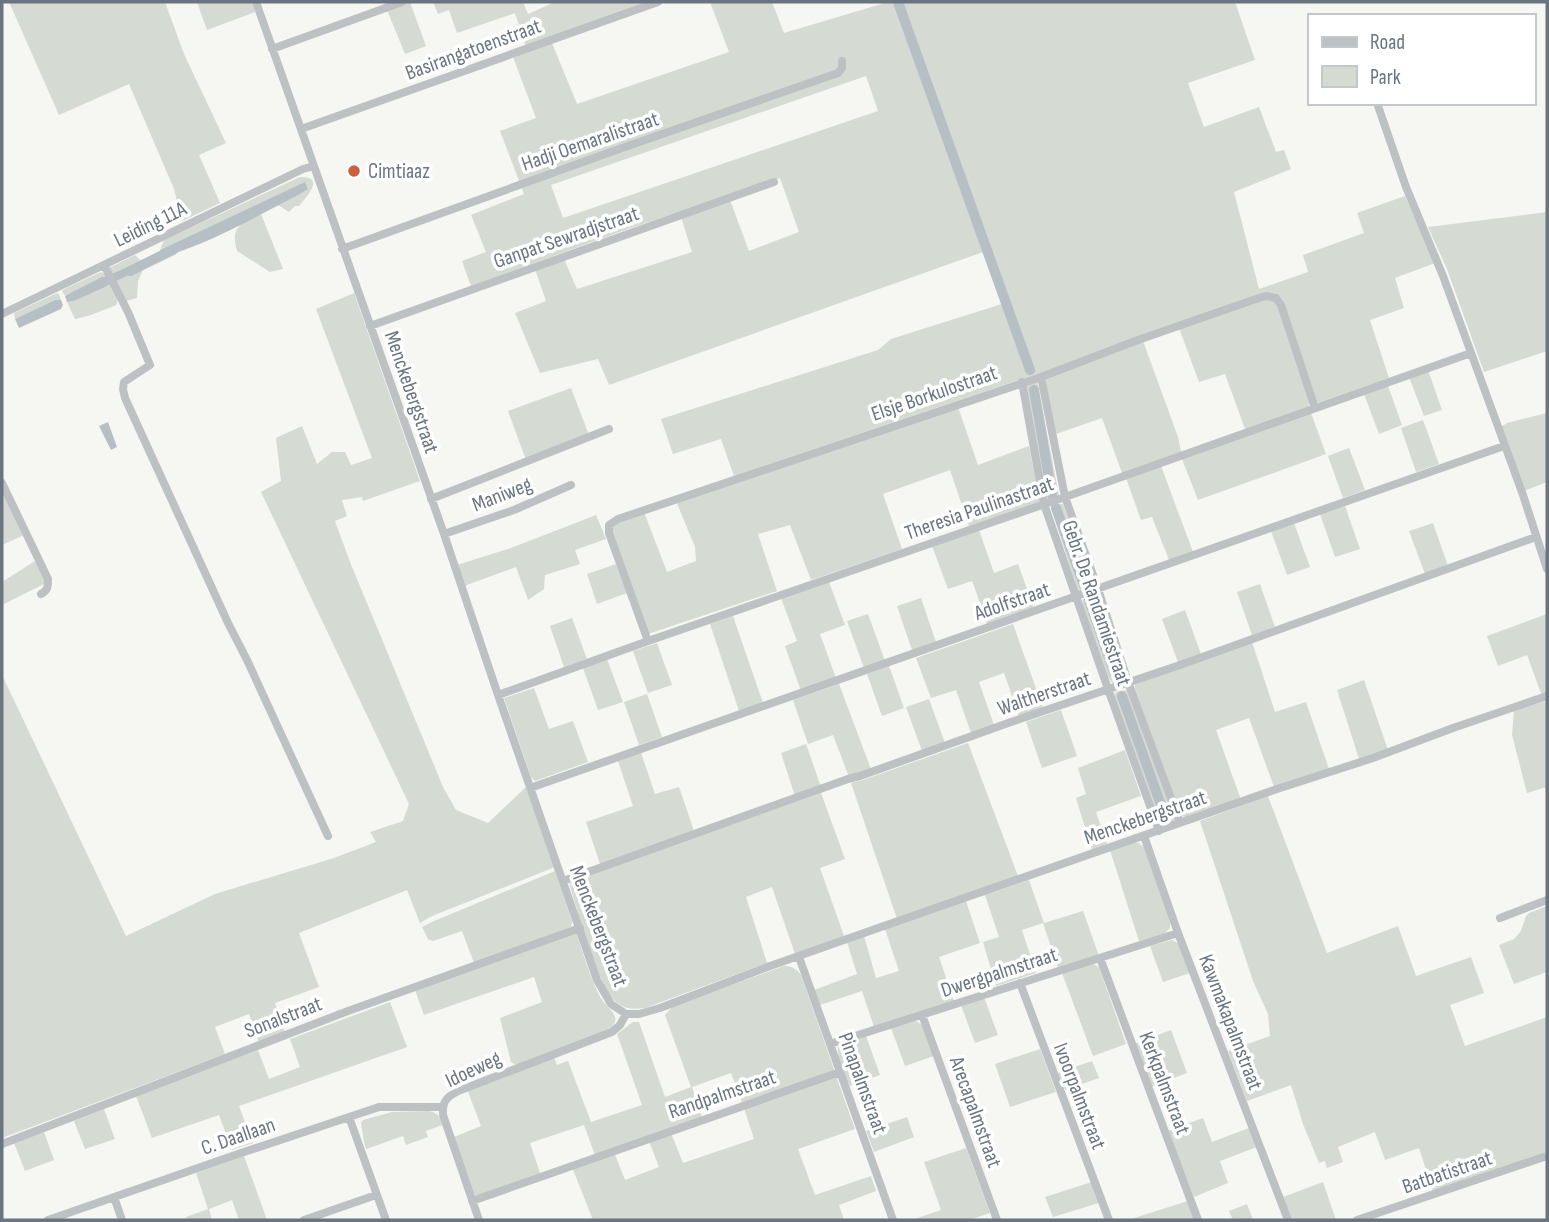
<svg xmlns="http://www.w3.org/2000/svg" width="1549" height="1222" viewBox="0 0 1549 1222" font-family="'Sofia Sans Condensed',sans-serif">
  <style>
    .green { fill: #d5dad3; fill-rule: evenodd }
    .water { fill: #b6c0c4 }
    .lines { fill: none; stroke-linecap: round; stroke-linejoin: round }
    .canal { stroke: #b6c0c4; stroke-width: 10 }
    .street { stroke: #bdc1c4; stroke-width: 8 }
    .poi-dot { fill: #cc5f3c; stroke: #fff; stroke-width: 2.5 }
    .labels { text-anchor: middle; stroke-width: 7; stroke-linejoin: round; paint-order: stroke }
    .street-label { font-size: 21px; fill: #697580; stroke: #fff }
    .poi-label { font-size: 21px; fill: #697580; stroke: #fff; text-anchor: start }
  </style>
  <rect width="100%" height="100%" fill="#f6f6f3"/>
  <path class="green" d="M9 2H165L184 54 226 143 199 155 220 203 182 221 174 189 129 84 59 115Z
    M197 2H252L255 12 207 30Z
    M408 2H410L426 46 405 54 387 10Z
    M433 2H523L528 14 555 2H652L526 47 515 13 457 33 449 10 438 14Z
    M710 2H772L784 33 888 2H1235L1255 60 1188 83 1204 127 1259 107 1276 152 1284 150 1291 169 1234 192 1259 289 1308 272 1303 255 1364 233 1357 213 1405 196 1435 263 1395 278 1404 308 1370 320 1389 378 1317 403 1284 303 1268 294 1039 375 1022 379 734 476 721 439 673 454 661 419 878 350 891 339 1005 303 986 251 609 385 598 359 540 373 515 313 546 301 535 269 564 259 577 289 692 252 681 217 730 200 749 251 799 232 780 178 628 229 471 286 462 261 486 252 471 215 524 194 500 131 536 118 513 57 552 43 577 104 729 52ZM866 76 878 111 563 218 551 185Z
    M300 177C326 177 307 196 299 206H295L289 212 278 205 308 189 305 183 160 250 164 240Z
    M1547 212V351L1484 372 1447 269 1428 227Z
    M261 214 283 269 270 272 237 251C230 226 241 224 261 214Z
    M135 255 141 261 142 272 138 281 137 298 126 301 114 282 137 262 111 274 109 268Z
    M101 272 105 274 107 277 65 296 62 291 64 289Z
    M110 283 117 299V304L114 306 88 316 75 319 67 302 74 301Z
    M57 293 59 294 61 300H55L15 319 14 313Z
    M354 293 420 481 363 501 362 497 342 500 347 516 335 521 350 562 443 787 456 810 488 823 526 787 555 867 432 916 420 923 407 890 299 933 319 987 275 1003 285 1033 259 1042 249 1014 215 1027 225 1054 2 1138V675L126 936 215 894 334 858 376 842 370 832 403 821 409 804 261 492 281 481 276 438 302 426 317 464 332 452H345L351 465 372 458 316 309Z
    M1265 299 1275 301 1279 306 1310 404 1307 408 1245 429 1225 374 1199 382 1179 328Z
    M1143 341 1178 437 1181 452 1122 473 1102 418 1056 434 1045 378Z
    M1428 370 1442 410 1424 416 1409 377Z
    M1037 380 1059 496 1046 499 1025 383Z
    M1388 386 1402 425 1379 434 1364 394Z
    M571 388 589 435 526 460 508 411Z
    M958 407 978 465 1029 446 1040 502 969 526 950 470 883 494 902 549 811 580 790 525 758 534 777 591 648 634 611 533 612 526 644 512 667 572 696 561 695 547 676 501Z
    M1311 413 1326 454 1198 500 1182 459Z
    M1547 413V482L1524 491 1501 427 1507 423Z
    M1423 420 1439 464 1416 472 1401 428Z
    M1349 448 1365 490 1343 498 1328 456Z
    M1161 466 1193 552 1169 560 1152 517 1141 520 1126 478Z
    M5 495 24 535 2 545V496Z
    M1063 504 1092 587 1080 592 1076 589V585L1051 508 1053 505Z
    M1345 506 1360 549 1335 557 1320 514Z
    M596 515 606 539 575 550 580 564 545 575 544 589 528 600 516 567 464 586 457 565 511 548Z
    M1294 523 1310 567 1287 575 1271 531Z
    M1433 523 1448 566 1425 574 1409 531Z
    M979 530 994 573 1018 564 1034 608 988 625 972 581 948 589 932 546Z
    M35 561 45 579 44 584 4 604 2 600V582Z
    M616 564 627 593 597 604 587 574Z
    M829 582 845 625 820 634 836 678 801 691 785 646 797 641 781 598Z
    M1260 584 1275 627 1252 635 1237 592Z
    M1092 596 1097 598 1099 602 1123 677 1122 681 1113 684 1106 675 1082 604 1083 599Z
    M921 598 936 642 912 650 897 606Z
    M1185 610 1201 654 1178 662 1162 619Z
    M868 614 885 661 864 668 847 621Z
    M1547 614V694L1542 696 1527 655 1498 666 1487 636Z
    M733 616 763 703 739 711 710 624Z
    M572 618 587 659 564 667 550 626Z
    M1013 624 1043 708 1019 716 1004 673 979 682 994 725 971 733 956 690 931 698 916 658Z
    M1252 642 1275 712 1306 702 1329 769 1274 787 1249 718 1216 730 1241 800 1185 818 1178 812 1135 689V684L1137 681Z
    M657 643 672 685 648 693 633 651Z
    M607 659 623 702 598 710 583 668Z
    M889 666 904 708 882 716 867 674Z
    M1364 680 1388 750 1359 759 1337 690Z
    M839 684 871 769 849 777 833 735 808 744 793 700Z
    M534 688 549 729 573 721 588 762 535 781 531 777 504 698Z
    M1127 690 1174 817 1175 821 1165 826 1160 823 1114 696 1116 692Z
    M647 694 662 737 639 745 624 702Z
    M929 699 945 743 922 751 906 707Z
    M1547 701V787L1527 793 1512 735 1514 710Z
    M1061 710 1077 756 1042 768 1026 722Z
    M968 743 1018 876 897 919 851 783 863 780Z
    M806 744 821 787 795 796 781 753Z
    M1125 750 1141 796 1096 812 1107 844 1092 850 1076 798 1086 794 1078 768Z
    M641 753 655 794 679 787 694 831 600 864 586 822 633 806 618 761Z
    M821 793 845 859 820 868 844 936 795 954 772 887 746 897 767 963 645 1008C635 1009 627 1010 619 1004 598 990 579 913 570 887L571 882 576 879Z
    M1268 796 1327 953 1398 926 1416 976 1471 957 1484 993 1450 1005 1465 1046 1547 1017V1153L1433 1191 1419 1148 1385 1160 1375 1132 1338 1147 1343 1162 1327 1168 1325 1161 1319 1163 1303 1124 1291 1085 1247 1101 1228 1051 1270 1036 1268 1014 1253 981 1200 821Z
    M1134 842 1139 843 1145 848 1170 922V928L1164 934 1139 941 1110 850Z
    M555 871 572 921 571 927 474 963 462 931 433 941 428 939 422 927 434 921Z
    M1029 880 1044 923 1083 911 1099 956 1058 968 1043 923 1022 930 1036 973 996 986 983 942 999 937 985 895Z
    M966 901 980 943 939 957 954 1001 874 1027 862 991 820 1005 814 990 857 974 847 942 864 936 876 978 899 971 885 929Z
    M1547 906V972L1514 984 1499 945 1514 939 1521 931 1526 916 1529 913Z
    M576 932C583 953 590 977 600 997 604 1004 612 1009 614 1015 618 1021 613 1025 609 1030L516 1065 511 1062 500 1018 542 1002 534 977 424 1015 415 990Z
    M1172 940 1179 944 1190 973 1163 982 1150 946Z
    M1091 963 1099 967 1126 1044 1093 1056 1062 973Z
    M784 966C791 966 796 968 801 975L835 1072 742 1103 731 1073 692 1087 702 1117 595 1155 584 1125 530 1143 540 1173 477 1196 473 1193 454 1137 481 1126 467 1089 554 1057 557 1065 568 1061 591 1122 642 1105 617 1034 633 1022H639L665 1097 691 1087 665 1015 673 1006Z
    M984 997 998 1035 975 1043 961 1005Z
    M390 1002 407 1047 239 1106 253 1143 232 1150 219 1115 152 1138 136 1096 258 1050 269 1079 300 1067 290 1039Z
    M916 1021 923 1026 934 1056 905 1066 891 1028Z
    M1171 1030 1187 1073 1150 1087 1134 1044Z
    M866 1036 880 1075 849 1086C844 1073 837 1059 838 1046Z
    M1040 1049 1056 1092 1010 1107 995 1064Z
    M1092 1061 1099 1078 1065 1090 1058 1073Z
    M836 1076 855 1129 798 1149 815 1195 871 1176 876 1191 839 1205 844 1220H593L572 1167 614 1152 625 1180 659 1167 649 1141 671 1133 683 1163 754 1139 744 1108Z
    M104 1109 115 1139 85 1149 74 1121Z
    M429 1111C438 1113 440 1116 442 1125L426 1131 428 1137 406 1145 403 1136 366 1149 364 1142 361 1123 363 1120 392 1112Z
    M907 1117 914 1137 874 1152 866 1131Z
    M1203 1118 1212 1142 1249 1128 1257 1147 1220 1161 1228 1183 1194 1197 1168 1131Z
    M44 1132 54 1160 25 1171 14 1143Z
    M966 1148 990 1213 969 1220H912L941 1210 924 1162Z
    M244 1156 267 1220H239L232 1200 209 1209 212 1220H187L186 1217 208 1209 196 1173Z
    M1092 1182 1099 1203 1053 1217 1045 1197Z
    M1323 1182 1336 1220H1292L1283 1197Z
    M1188 1201 1194 1220H1128Z
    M1247 1204 1253 1220H1233L1229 1211Z"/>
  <path class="water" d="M305 182 308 189 300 194C255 217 211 243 163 257L160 250Z
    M138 262 141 269 114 282 111 274Z
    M102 277H107L110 283 107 286 74 301 67 302 65 296Z
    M55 300H61L63 305 61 309 19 328 15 319Z
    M108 422 117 447 111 450 99 426Z"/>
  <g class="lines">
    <path class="canal" d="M898 2 1030 370
      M130 271 173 250
      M1034 390 1052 495
      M1056 508 1084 585
      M1089 600 1114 672
      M1122 696 1166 819"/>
    <path class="street" d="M256 2 444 534 498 695 597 980 611 1004 626 1014H639L660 1008 770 966 901 920 1274 790 1373 758 1453 728 1547 696
      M272 49 402 2
      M1377 103 1406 187 1443 276 1523 495 1547 569
      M301 129 658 2
      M342 249 622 148 838 73 842 68V61
      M104 265 128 312 150 365 124 382 123 389 125 398 228 623 247 660 328 836
      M2 314 303 169 314 166
      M370 326 774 182
      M1041 377 1065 497 1098 589 1128 682 1180 823
      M1022 382 1044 504 1108 689 1159 831
      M2 483 48 579C48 587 48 590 41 594
      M431 499 609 429
      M444 534 514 510 571 485
      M648 641 609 533V525L618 519 1041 377 1138 340 1253 300 1266 296 1276 298 1281 305 1315 408
      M498 695 648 641 1065 497 1471 353
      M530 788 1504 446
      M1144 836 1178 933 1288 1220
      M563 881 848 779 860 776 1011 722 1180 665 1536 537
      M1500 918 1547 900
      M799 957 893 1220
      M1100 958 1198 1220
      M1020 983 1109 1220
      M922 1015 997 1220
      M830 1044 1178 933
      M349 1117 386 1220
      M2 1144 348 1011 580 928
      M114 1197 122 1220
      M472 1201 840 1072
      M48 1220 241 1153 379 1107H442
      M304 1220 376 1195
      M479 1220 443 1115C442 1101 447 1097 458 1091L612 1032 620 1025 626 1014
      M1357 1220 1547 1156"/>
  </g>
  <circle class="poi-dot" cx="354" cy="171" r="7"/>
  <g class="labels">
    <g class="street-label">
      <text transform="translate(473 49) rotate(-20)" y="7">Basirangatoenstraat</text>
      <text transform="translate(590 141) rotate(-19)" y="7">Hadji Oemaralistraat</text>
      <text transform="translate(150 224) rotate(-26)" y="7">Leiding 11A</text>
      <text transform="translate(566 237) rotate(-19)" y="7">Ganpat Sewradjstraat</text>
      <text transform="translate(412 392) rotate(71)" y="7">Menckebergstraat</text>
      <text transform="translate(934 393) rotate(-19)" y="7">Elsje Borkulostraat</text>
      <text transform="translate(502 494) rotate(-21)" y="7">Maniweg</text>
      <text transform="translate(979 508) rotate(-19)" y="7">Theresia Paulinastraat</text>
      <text transform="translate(1012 601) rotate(-19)" y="7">Adolfstraat</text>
      <text transform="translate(1097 603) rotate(71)" y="7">Gebr. De Randamiestraat</text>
      <text transform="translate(1044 693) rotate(-19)" y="7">Waltherstraat</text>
      <text transform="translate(1145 817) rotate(-19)" y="7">Menckebergstraat</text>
      <text transform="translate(599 926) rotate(69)" y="7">Menckebergstraat</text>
      <text transform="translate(999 972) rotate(-18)" y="7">Dwergpalmstraat</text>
      <text transform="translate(283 1017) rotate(-21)" y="7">Sonalstraat</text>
      <text transform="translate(1231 1022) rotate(69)" y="7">Kawmakapalmstraat</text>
      <text transform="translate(473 1069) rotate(-25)" y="7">Idoeweg</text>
      <text transform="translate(863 1083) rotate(70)" y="7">Pinapalmstraat</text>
      <text transform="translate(1165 1083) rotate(69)" y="7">Kerkpalmstraat</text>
      <text transform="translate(722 1094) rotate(-19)" y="7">Randpalmstraat</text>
      <text transform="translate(1080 1096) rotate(69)" y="7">Ivoorpalmstraat</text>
      <text transform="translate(976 1112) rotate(70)" y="7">Arecapalmstraat</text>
      <text transform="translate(238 1136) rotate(-19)" y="7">C. Daallaan</text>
      <text transform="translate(1447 1172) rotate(-19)" y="7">Batbatistraat</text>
    </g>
    <g class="poi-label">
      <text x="368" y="178">Cimtiaaz</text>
    </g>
  </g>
  <rect width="1549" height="1222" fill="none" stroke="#697580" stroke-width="7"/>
  <rect x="1308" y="14" width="228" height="91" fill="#ffffff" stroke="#c3c8cc" stroke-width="2"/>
  <rect x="1322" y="37" width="35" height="10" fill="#bdc1c4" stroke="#c3c8cc" stroke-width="2"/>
  <text x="1370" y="49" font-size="21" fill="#697580">Road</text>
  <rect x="1322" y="66" width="35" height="21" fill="#d5dad3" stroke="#c3c8cc" stroke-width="2"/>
  <text x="1370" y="84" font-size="21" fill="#697580">Park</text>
</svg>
